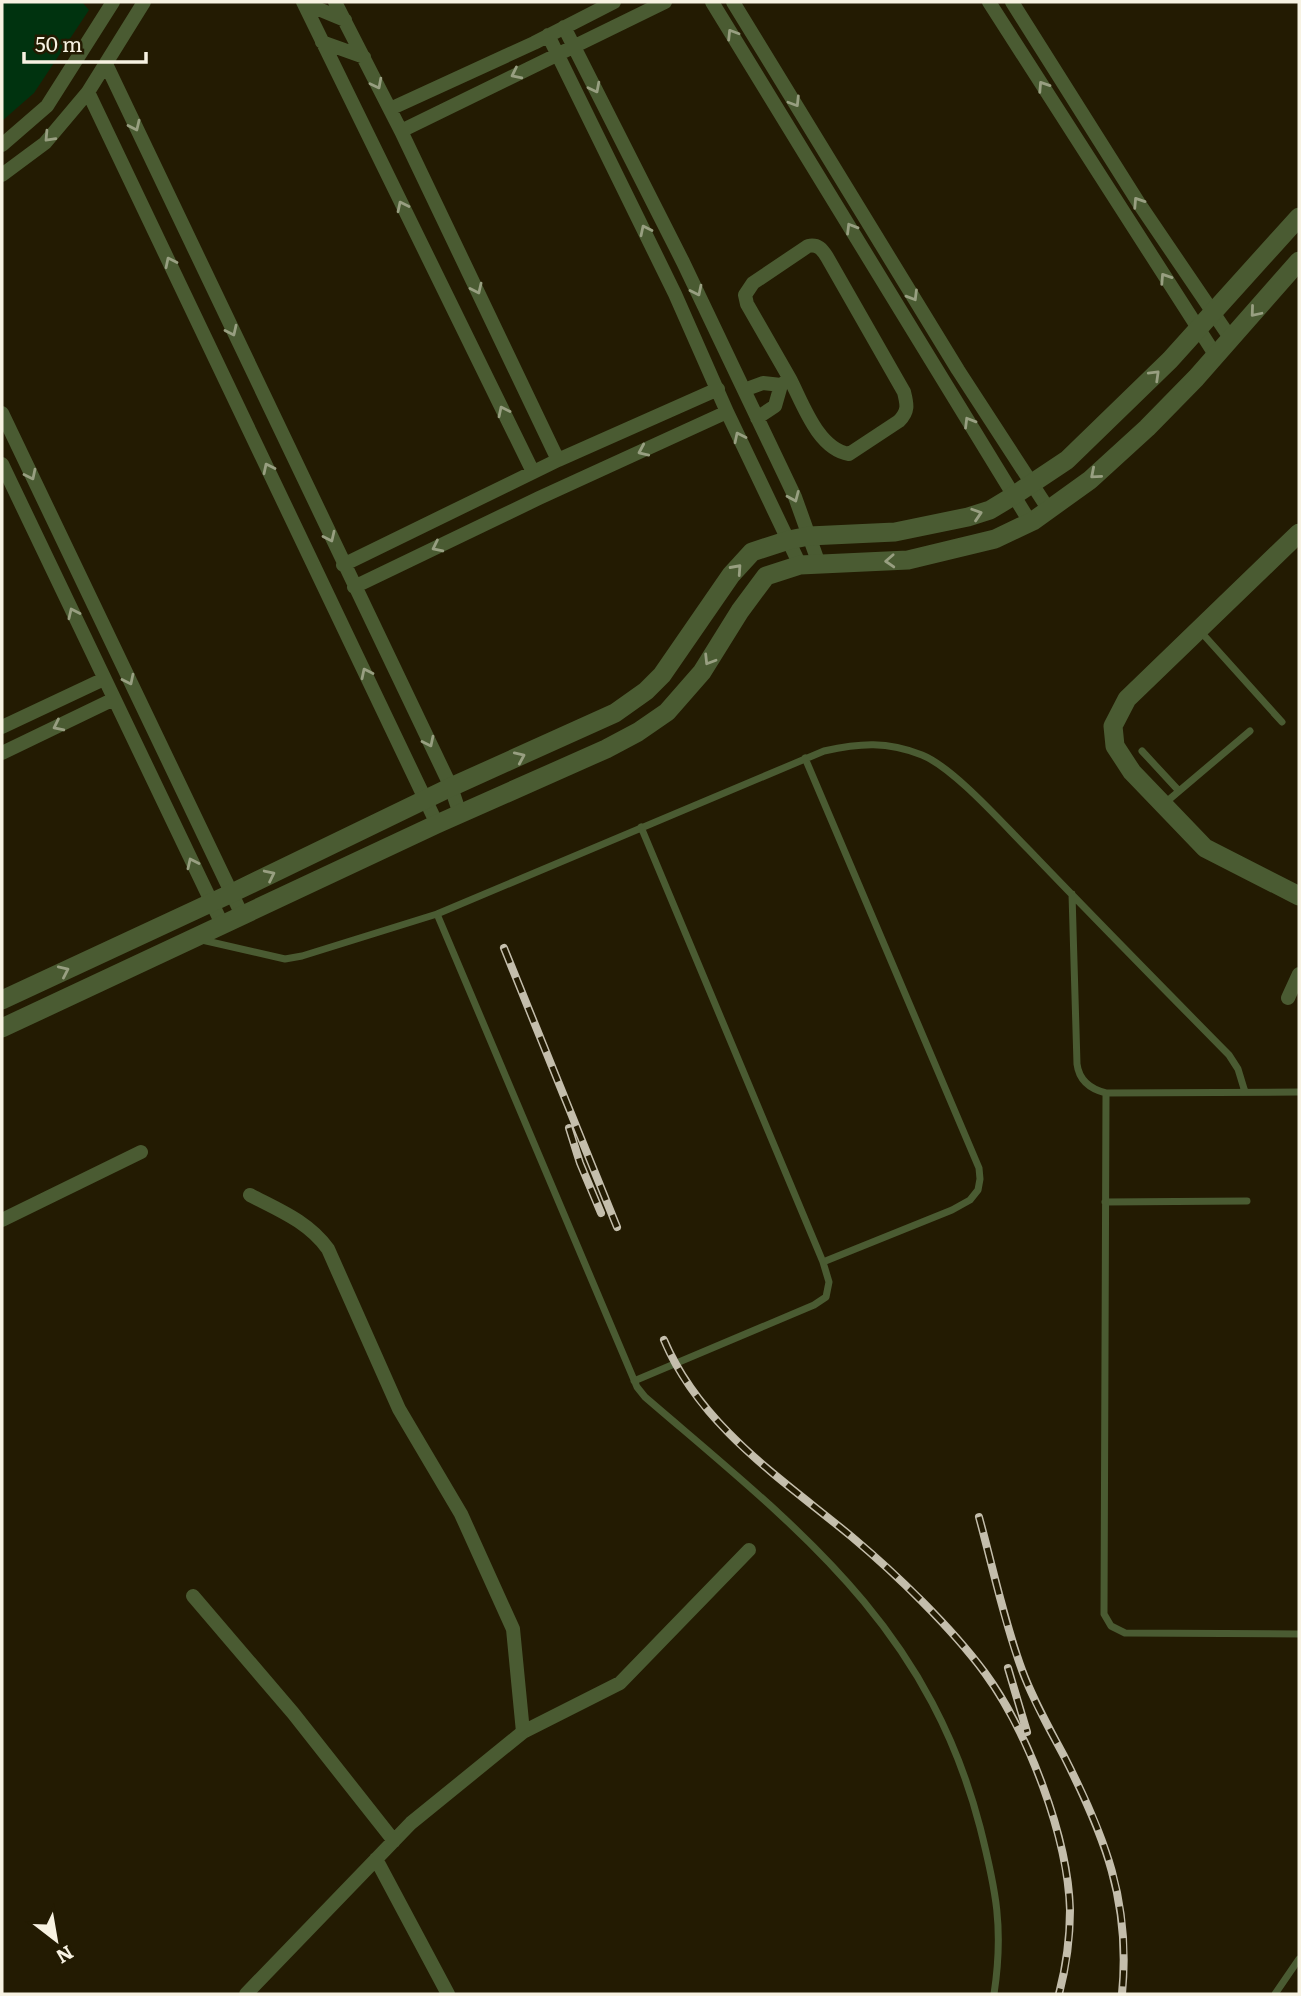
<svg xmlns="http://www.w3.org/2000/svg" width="1301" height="1996" viewBox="0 0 1301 1996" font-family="Literata,serif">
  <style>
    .green { fill: #00330f }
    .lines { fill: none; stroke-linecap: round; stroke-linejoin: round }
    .service { stroke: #4a5b32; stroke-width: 7 }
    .minor { stroke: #4a5b32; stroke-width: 14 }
    .tertiary { stroke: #4a5b32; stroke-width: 19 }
    .rail-casing { stroke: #c4beac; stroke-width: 8 }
    .rail { stroke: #231b02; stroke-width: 5; stroke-dasharray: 16; stroke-linecap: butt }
    .oneway { stroke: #989f81 }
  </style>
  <rect width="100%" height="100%" fill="#231b02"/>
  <path class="green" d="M2 2H82L89 10 34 93 2 121Z"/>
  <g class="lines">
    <path class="service" d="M1201 632 1282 722
      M1142 751 1179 791
      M805 758 979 1168 980 1179 978 1190 970 1200 952 1210 823 1262
      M1165 803 1250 731
      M1072 894 1077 1064C1079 1080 1090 1089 1106 1093L1299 1092
      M437 914 637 1387 645 1397C796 1527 927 1624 980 1827 996 1890 1004 1929 994 1994
      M202 940 285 959 302 956 437 914 824 751C860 743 887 741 922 755 954 768 1003 824 1029 850 1095 919 1162 987 1229 1055L1238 1069 1245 1092
      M1106 1093 1104 1614 1111 1626 1125 1633 1299 1634
      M1105 1202 1247 1201
      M634 1381 814 1305 826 1297 829 1282 823 1262 641 827
      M1275 1994 1299 1959"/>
    <path class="minor" d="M303 2 533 472
      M335 2 401 131 558 460
      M712 2 1030 522
      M733 2 958 370 1049 510
      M989 2 1216 356
      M1012 2 1140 205 1231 339
      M304 3 345 20
      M564 27 683 262 795 497 819 564
      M548 35 675 294 727 412 800 565
      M322 42 364 57
      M106 64 451 787 460 814
      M88 92 437 824
      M390 109 534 43 614 2
      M401 131 665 2
      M2 145 47 106 113 2
      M2 175 45 143 88 92 144 2
      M781 385 790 379 747 304 745 295 753 283 808 246C818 244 822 249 827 257L904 392C907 404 909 411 899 421L849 454C818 449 803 404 790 379
      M744 390 763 383 781 385 775 406 757 418
      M2 413 242 915
      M2 464 222 924
      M343 565 558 460 718 389
      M354 587 539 498 727 412
      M2 727 104 679
      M2 753 114 699
      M1288 998 1299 974
      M250 1195C279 1210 309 1222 328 1249L399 1409 461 1514 513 1629 523 1732
      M2 1220 141 1152
      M193 1596 293 1713 394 1841
      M376 1859 448 1994
      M246 1994 411 1823 523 1732 620 1683 749 1550"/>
    <path class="tertiary" d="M1299 533 1127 699 1113 726 1115 746 1132 772 1205 848 1299 896
      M2 1000 232 893 451 787 615 713 646 691 662 675 731 575 752 552 789 540 809 536 895 532 968 517 990 510 1013 496 1067 460 1170 360 1299 217
      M2 1028 437 824 606 749 638 732 667 712 702 672 740 611 766 576 800 565 908 560 995 539 1033 521 1090 480 1147 428 1196 378 1299 261"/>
    <defs>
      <path id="rail" d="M504 948 617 1227
        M569 1128 580 1163 601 1213
        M664 1340C701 1427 782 1479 852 1537 896 1574 951 1627 985 1673 1028 1732 1068 1837 1070 1910 1070 1939 1066 1967 1059 1994
        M979 1517C993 1568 1004 1621 1022 1670 1033 1700 1049 1728 1064 1756 1105 1837 1131 1902 1122 1994
        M1008 1668 1027 1732"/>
    </defs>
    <use href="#rail" class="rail-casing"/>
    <use href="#rail" class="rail"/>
  </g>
  <defs><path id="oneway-chevron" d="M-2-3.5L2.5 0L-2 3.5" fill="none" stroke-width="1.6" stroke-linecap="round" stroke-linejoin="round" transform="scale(1.75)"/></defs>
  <g class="oneway">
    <use href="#oneway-chevron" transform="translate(732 34) rotate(-122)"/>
    <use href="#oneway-chevron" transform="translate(516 74) rotate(154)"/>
    <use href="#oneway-chevron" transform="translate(377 84) rotate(63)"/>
    <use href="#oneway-chevron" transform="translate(1043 86) rotate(-123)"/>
    <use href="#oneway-chevron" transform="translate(595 88) rotate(63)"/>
    <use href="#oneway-chevron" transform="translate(795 102) rotate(58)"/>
    <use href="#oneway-chevron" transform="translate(135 126) rotate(65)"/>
    <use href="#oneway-chevron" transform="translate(49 137) rotate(133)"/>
    <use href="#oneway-chevron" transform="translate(1138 202) rotate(-123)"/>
    <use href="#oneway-chevron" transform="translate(402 206) rotate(-116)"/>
    <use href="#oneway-chevron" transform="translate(851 228) rotate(-121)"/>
    <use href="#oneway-chevron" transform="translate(645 230) rotate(-116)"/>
    <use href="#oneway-chevron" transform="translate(170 262) rotate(-116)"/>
    <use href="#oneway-chevron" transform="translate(1165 278) rotate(-123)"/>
    <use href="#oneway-chevron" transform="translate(477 289) rotate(65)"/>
    <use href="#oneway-chevron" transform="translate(697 291) rotate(64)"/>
    <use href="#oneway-chevron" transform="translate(913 296) rotate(59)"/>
    <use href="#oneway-chevron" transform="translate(1255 312) rotate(130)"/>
    <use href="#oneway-chevron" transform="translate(232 331) rotate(65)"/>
    <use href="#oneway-chevron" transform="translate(1155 375) rotate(-44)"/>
    <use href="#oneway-chevron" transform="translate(503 411) rotate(-116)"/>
    <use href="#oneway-chevron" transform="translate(969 422) rotate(-121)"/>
    <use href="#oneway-chevron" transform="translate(739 437) rotate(-116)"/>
    <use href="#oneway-chevron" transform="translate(643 451) rotate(156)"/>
    <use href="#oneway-chevron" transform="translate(268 468) rotate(-116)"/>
    <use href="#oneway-chevron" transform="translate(1095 474) rotate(139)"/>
    <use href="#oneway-chevron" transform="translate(31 475) rotate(64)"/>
    <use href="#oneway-chevron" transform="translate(794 497) rotate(67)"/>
    <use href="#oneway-chevron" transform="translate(977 514) rotate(-18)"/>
    <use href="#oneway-chevron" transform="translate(330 537) rotate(65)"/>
    <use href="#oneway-chevron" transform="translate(437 547) rotate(154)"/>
    <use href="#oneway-chevron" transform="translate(890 561) rotate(177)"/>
    <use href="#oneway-chevron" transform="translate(737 569) rotate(-48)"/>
    <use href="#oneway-chevron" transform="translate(73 613) rotate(-115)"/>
    <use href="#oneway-chevron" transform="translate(709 660) rotate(122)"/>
    <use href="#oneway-chevron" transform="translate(366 673) rotate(-116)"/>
    <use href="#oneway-chevron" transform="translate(129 680) rotate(64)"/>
    <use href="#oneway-chevron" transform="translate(58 726) rotate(154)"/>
    <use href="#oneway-chevron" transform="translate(429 742) rotate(64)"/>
    <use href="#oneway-chevron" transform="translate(520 757) rotate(-24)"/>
    <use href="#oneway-chevron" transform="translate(192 863) rotate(-115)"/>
    <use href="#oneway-chevron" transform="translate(270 875) rotate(-26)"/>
    <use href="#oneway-chevron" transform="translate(64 971) rotate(-25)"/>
  </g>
  <rect width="1301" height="1996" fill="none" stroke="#f7f2e2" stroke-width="7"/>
  <g transform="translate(56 1940) rotate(149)" stroke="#231b02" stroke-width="5" paint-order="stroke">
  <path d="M0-5L12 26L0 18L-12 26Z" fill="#f7f2e2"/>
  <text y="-10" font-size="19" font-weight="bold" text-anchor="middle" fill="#f7f2e2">N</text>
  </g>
  <path d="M24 52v10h122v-10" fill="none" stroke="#f7f2e2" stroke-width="3.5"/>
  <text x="35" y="52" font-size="21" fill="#f7f2e2" stroke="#231b02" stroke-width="5" paint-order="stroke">50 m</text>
</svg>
